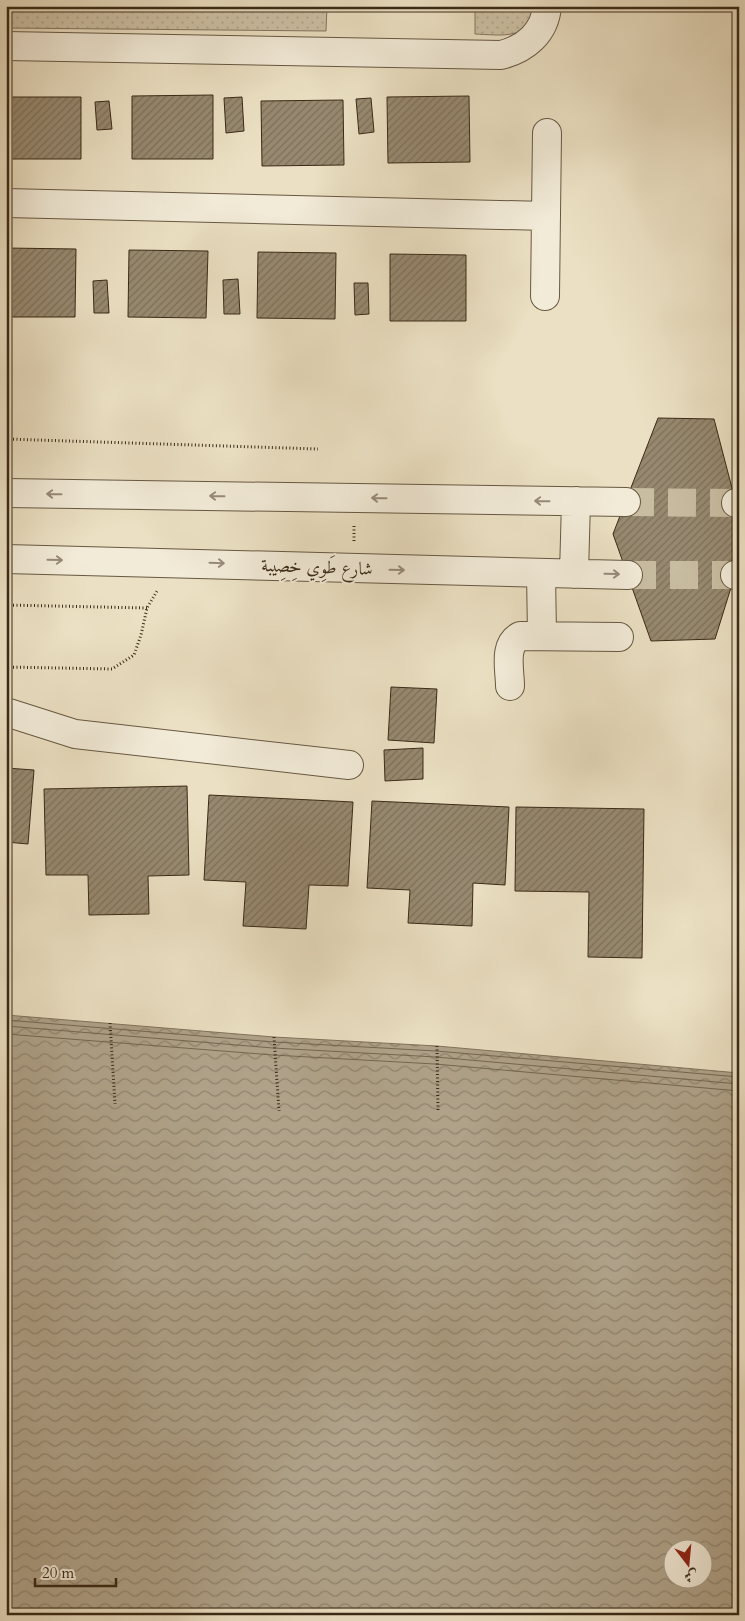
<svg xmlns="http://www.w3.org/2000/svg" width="745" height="1621" viewBox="0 0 745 1621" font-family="Cardo,Amiri,serif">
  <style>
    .grass { fill: url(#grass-dots); stroke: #84765e }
    .water { fill: url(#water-waves); stroke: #81725b; fill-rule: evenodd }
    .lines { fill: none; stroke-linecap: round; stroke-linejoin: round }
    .shore { stroke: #756650; stroke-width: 1 }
    .building { fill: url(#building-hatch); stroke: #3b2a17 }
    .minor-tunnel { stroke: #c8bca1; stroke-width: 28; stroke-dasharray: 28 14; stroke-linecap: butt }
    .minor-casing { stroke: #675842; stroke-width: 30 }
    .path { stroke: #3b2a17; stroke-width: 3; stroke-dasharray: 1 2.5; stroke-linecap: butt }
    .minor { stroke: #f2ebd8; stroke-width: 28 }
    .oneway { stroke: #968a78 }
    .labels { text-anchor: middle; stroke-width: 4; stroke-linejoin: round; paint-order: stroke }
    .street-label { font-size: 18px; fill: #3b2a17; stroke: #f2ebd8 }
  </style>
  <defs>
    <pattern id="grass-dots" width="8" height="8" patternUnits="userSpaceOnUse" patternTransform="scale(1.25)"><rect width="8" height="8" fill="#cdc1a6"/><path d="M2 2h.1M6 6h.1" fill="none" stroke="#b1a68e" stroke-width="1.8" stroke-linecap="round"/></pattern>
    <pattern id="water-waves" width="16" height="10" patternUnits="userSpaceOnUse" patternTransform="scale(1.25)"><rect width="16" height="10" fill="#afa289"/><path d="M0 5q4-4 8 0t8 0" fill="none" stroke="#90846f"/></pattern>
    <pattern id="building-hatch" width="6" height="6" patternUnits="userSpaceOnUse" patternTransform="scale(1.25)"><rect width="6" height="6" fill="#978970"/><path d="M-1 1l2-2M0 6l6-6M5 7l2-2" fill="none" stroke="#7c705b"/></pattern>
  </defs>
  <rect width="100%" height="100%" fill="#ebe0c3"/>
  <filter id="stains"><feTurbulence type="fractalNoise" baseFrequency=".004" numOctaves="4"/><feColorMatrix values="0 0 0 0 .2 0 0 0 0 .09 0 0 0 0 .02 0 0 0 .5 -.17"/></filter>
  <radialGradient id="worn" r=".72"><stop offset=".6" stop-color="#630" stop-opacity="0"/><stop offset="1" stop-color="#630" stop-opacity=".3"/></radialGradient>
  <path class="grass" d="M6 6H327L326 31 6 28Z
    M475 6H535C534 41 500 35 475 34Z"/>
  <path class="water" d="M6 1015 274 1037 437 1046 739 1073V1615H6ZM672 1548H702V1578H672Z"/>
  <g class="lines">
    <path class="shore" d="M6 1020 274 1042 436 1051 739 1077
      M6 1026 273 1048 436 1057 739 1084
      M6 1034 273 1055 435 1064 739 1091"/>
  </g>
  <path class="building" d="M213 95V159H132V96Z
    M469 96 470 162 388 163 387 97Z
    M6 97H81V159H6Z
    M242 97 244 131 226 133 224 98Z
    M371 98 374 132 359 134 356 99Z
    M343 100 344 165 262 166 261 101Z
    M109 101 112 129 97 130 95 102Z
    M6 248 76 249 75 317H6Z
    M129 250 208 251 206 318 128 317Z
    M258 252 336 253 335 319 257 318Z
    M390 254 466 255V321H390Z
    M238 279 240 314H224L223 280Z
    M107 280 109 313H94L93 281Z
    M354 283H368L369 314 355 315Z
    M658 418 714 419 739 515V562L715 639 651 641 613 534Z
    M391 687 437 689 434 743 388 740Z
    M423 748V779L385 781 384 750Z
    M6 768 34 770 28 844 6 842Z
    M187 786 189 875 148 876 149 914 89 915 88 875H46L44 789Z
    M209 795 353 802 348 886 309 885 306 929 243 926 246 882 204 880Z
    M372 801 509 807 505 885 473 883 472 926 408 923 410 890 367 888Z
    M516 807 644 809 642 958 588 957 589 892 515 891Z"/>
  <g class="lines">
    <path class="minor-tunnel" d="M626 502 736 503
      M628 575H735"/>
    <defs>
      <path id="minor" d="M6 46 501 55C525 49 545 33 547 6
        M6 203 546 216
        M545 296 547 133
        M6 493 626 502
        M736 503H739
        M6 559 628 575
        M541 573 542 635
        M574 574 576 501
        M735 575H739
        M510 686C510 670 503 645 520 636L619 637
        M6 712 75 734 349 765"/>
    </defs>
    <use href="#minor" class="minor-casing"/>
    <path class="path" d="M6 439 318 449
      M354 541V524
      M6 605 147 608
      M6 667 112 669 134 655 141 635 147 608 157 591
      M110 1023 115 1104
      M274 1037 279 1111
      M437 1046 438 1110"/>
    <use href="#minor" class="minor"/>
  </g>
  <defs><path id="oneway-shaft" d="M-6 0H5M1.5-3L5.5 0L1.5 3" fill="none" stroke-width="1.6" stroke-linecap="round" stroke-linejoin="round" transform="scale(1.25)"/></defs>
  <g class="oneway">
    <use href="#oneway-shaft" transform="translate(54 494) rotate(-179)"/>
    <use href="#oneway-shaft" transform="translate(217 496) rotate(-179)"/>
    <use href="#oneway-shaft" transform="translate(379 498) rotate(-179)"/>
    <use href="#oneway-shaft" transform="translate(542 501) rotate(-179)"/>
    <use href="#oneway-shaft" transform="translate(55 560) rotate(1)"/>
    <use href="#oneway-shaft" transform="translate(217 563) rotate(2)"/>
    <use href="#oneway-shaft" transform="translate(397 570) rotate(1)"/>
    <use href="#oneway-shaft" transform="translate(612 574) rotate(1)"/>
  </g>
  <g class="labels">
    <g class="street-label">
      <text transform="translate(317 567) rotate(2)" y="6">شارع طَوِي خِصِيبة</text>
    </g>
  </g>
  <rect width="745" height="1621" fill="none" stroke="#ebe0c3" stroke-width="25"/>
  <rect x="8" y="8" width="730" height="1606" fill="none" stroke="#3b2a17" stroke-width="2.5"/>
  <rect x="12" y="12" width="720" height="1596" fill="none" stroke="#3b2a17"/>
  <g transform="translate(688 1564) rotate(164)"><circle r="24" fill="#f2ebd8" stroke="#a99e8b"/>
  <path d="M0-4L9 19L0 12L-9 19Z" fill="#8f2418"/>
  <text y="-8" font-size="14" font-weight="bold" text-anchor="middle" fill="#3b2a17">ش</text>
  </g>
  <path d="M35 1578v8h81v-8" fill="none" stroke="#3b2a17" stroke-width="2.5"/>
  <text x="42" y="1578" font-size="15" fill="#3b2a17" stroke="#f2ebd8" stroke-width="4" paint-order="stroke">20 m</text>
  <rect width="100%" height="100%" filter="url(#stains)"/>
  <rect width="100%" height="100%" fill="url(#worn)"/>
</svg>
